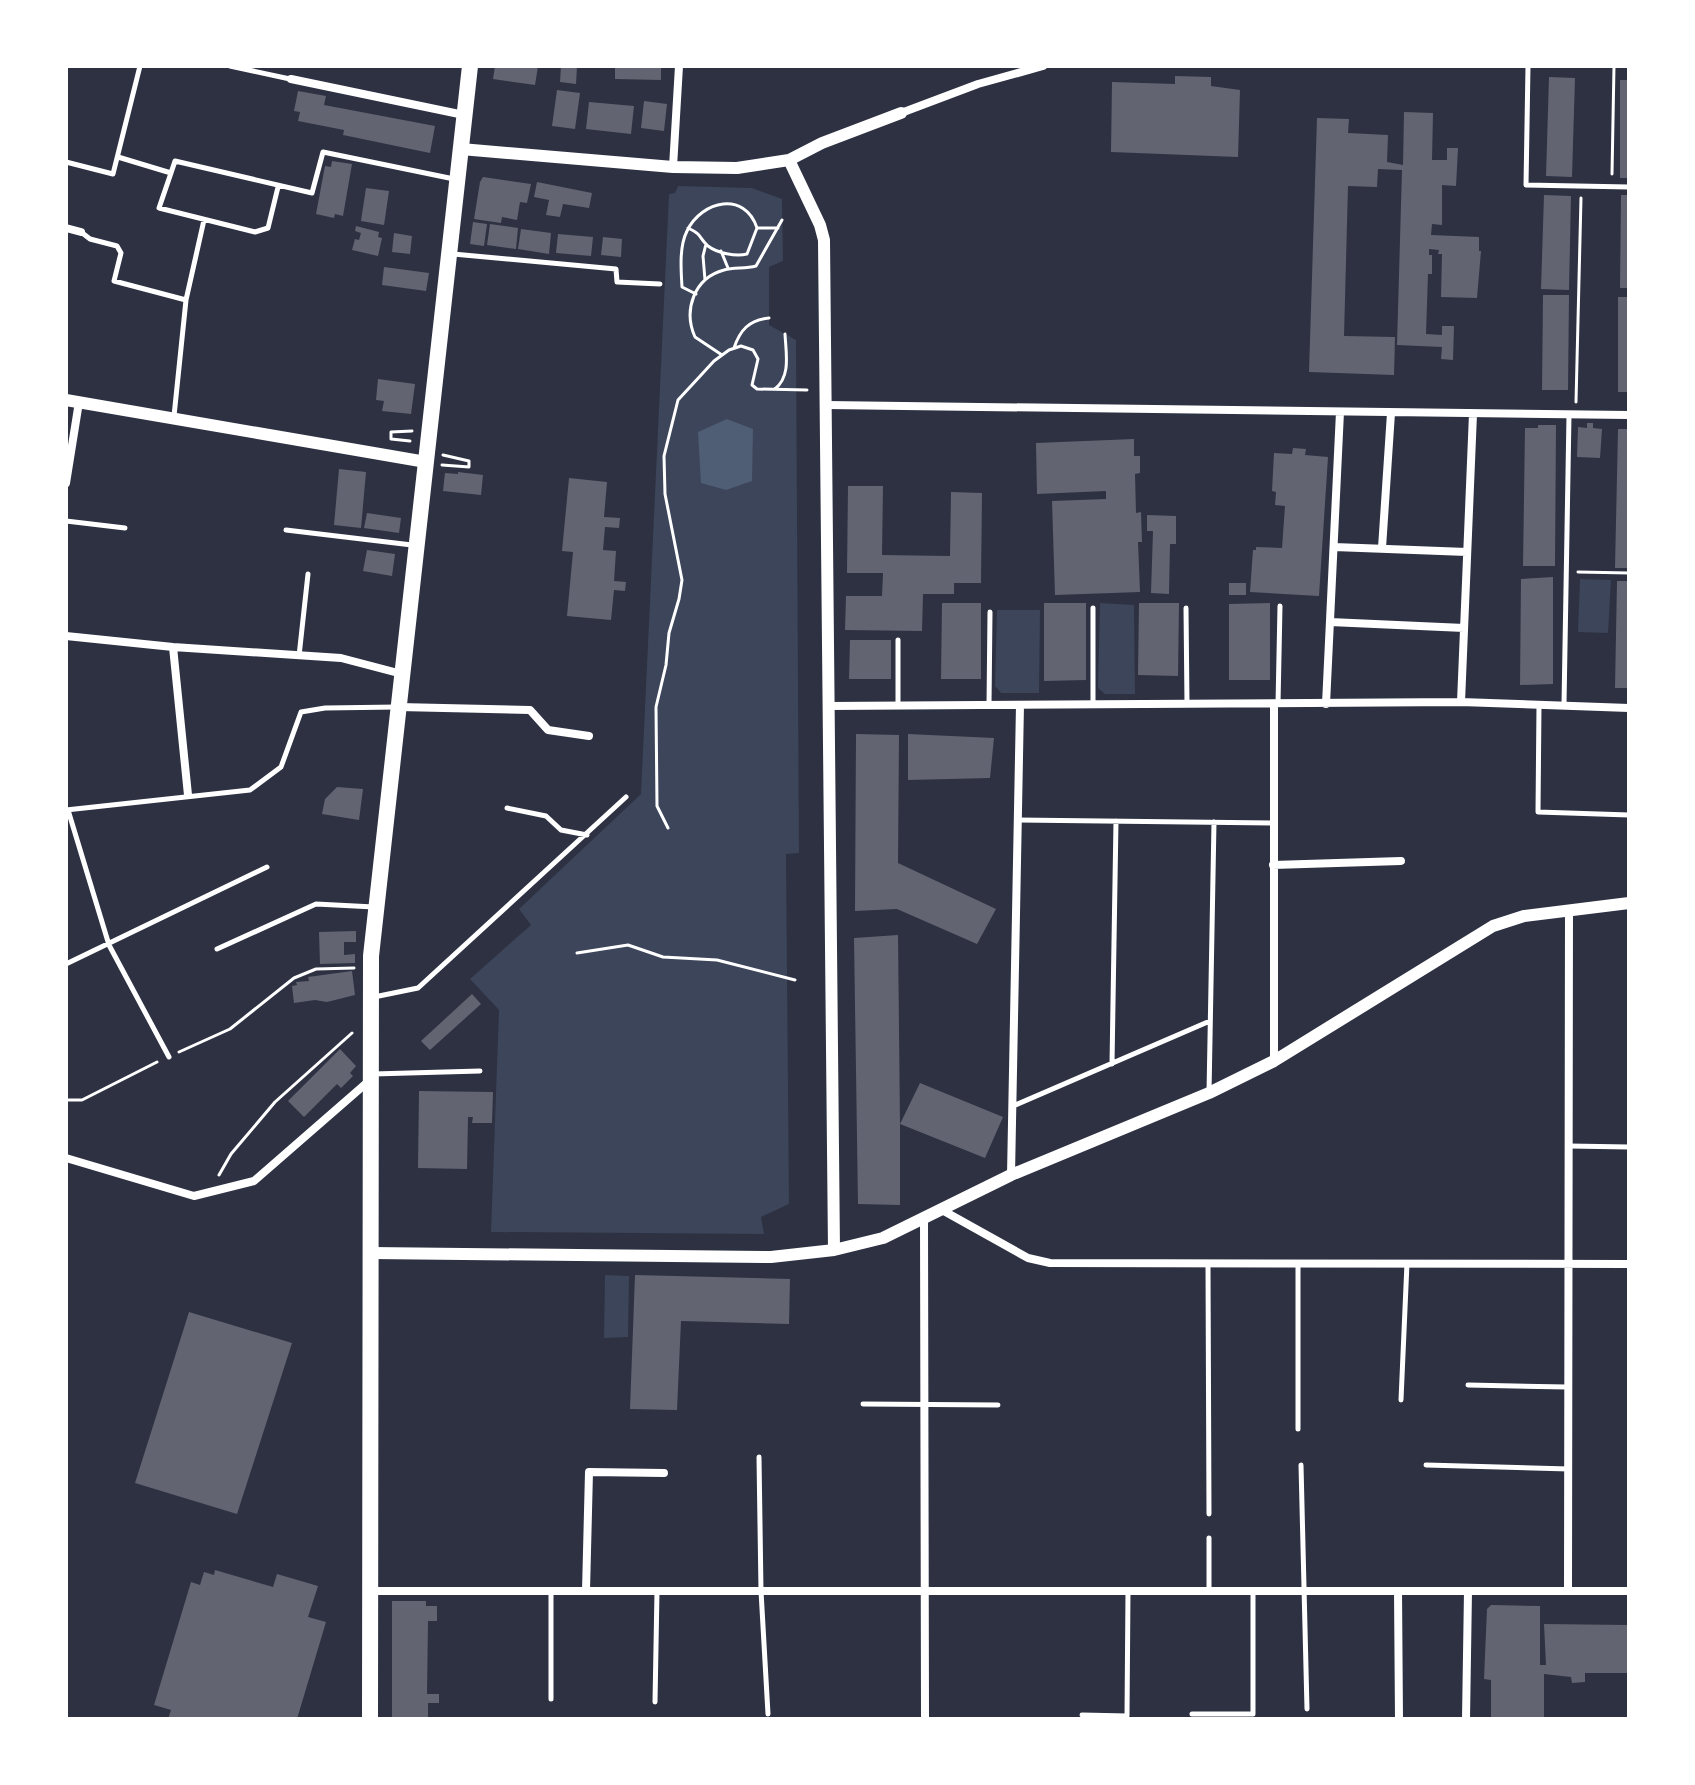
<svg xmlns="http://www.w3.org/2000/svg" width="1695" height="1785" viewBox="0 0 1695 1785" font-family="Arial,sans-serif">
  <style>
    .green { fill: #3c4559 }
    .water { fill: #4f5d75 }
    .building { fill: #626471 }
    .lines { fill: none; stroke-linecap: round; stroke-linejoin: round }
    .path { stroke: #fff; stroke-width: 3 }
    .service { stroke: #fff; stroke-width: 5 }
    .minor { stroke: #fff; stroke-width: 8 }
    .tertiary { stroke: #fff; stroke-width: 12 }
    .trunk { stroke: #fff; stroke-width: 16 }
  </style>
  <rect width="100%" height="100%" fill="#2d3142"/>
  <path class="green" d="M678 186 752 188 782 199 783 261 769 267V325L796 340 799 853 786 854 789 1204 761 1217 764 1234 491 1232 499 1010 470 979 531 925 519 909 641 794 669 194 675 193Z
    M1580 579 1611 580 1608 633 1578 632Z
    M1100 603 1134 605 1135 694H1105L1098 688Z
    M997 610H1040L1039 693H1001L995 686Z
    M605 1275 629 1276 628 1337 604 1338Z"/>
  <path class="water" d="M727 419 753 429 752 481 726 490 701 483 698 432Z"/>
  <path class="building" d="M495 66H538L535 85 493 79Z
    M561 66H577L576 84 560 82Z
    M615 66H661V80L615 79Z
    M1175 76 1211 77V86L1240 90 1238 157 1111 152 1112 82 1175 84Z
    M1549 77 1575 78 1572 177 1546 176Z
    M1620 80H1629V178H1620Z
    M557 90 580 93 575 129 552 126Z
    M298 91 326 96 324 105 435 126 430 153 343 135 344 130 298 121 300 112 294 111Z
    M644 101 667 104 664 131 641 128Z
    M589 102 634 106 631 134 586 129Z
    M1404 112 1433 113 1432 160H1447V148H1458L1456 186 1442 185V225L1432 224 1431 235 1479 237V251H1481L1477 298 1441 297 1442 254H1438L1439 250 1429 249V255H1432V274H1428L1426 334 1442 335V326H1454L1453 360 1441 359 1442 347 1397 345 1402 170 1378 169 1377 187 1348 186 1344 336 1395 337 1394 375 1309 372 1317 118 1349 119 1348 133 1388 135 1387 162 1403 165Z
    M332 161 352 164 343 216 335 214 334 218 316 214 325 166 331 167Z
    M483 177 531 184 527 203 520 202 517 220 502 217 501 223 474 219 480 182Z
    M537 182 592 193 589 208 563 204 560 217 546 215 549 200 534 197Z
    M366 188 389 191 384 225 361 221Z
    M1544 195 1571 196 1569 290 1541 289Z
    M1621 195H1629V288H1620Z
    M473 222 487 224 484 246 470 244Z
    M490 224 518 228 516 249 487 245Z
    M356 226 379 232 378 237 382 238 378 256 352 250 355 239 359 240 361 233 355 231Z
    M521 229 551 233 549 254 518 249Z
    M394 233 412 236 410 254 392 252Z
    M558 234 593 237 591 256 556 253Z
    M603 237 622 239 621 257 601 255Z
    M384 267 429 273 426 291 382 285Z
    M1543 295H1569L1568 390H1542Z
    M1618 297H1629V392H1618Z
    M378 379 415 384 411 414 382 411 384 401 376 400Z
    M1587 423H1593V428L1602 429 1600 458 1577 457 1578 427 1587 428Z
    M1538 425H1556L1555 566H1523L1525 428H1538Z
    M1618 429H1629V568H1615Z
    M1134 439V456H1140V473L1135 474 1136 513 1141 512 1142 542H1138L1140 592 1055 595 1052 501 1106 499V491L1037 494 1036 443Z
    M1293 448 1306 449 1305 455 1328 457 1319 596 1250 592 1253 550H1256V547L1282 548 1285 506 1275 505 1276 492 1272 491 1274 453 1292 454Z
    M339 469 366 472 361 528 334 525Z
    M458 472 483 475 481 495 443 491 445 473 458 474Z
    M569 478 607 482 604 517 620 518 619 528 605 527 603 550 616 551 614 581 626 582 625 591 614 590 611 620 567 616 573 552 562 551Z
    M848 486H883L882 555 950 556 951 492 982 493 981 583H954V594H923L922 631 845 630 846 596H882L883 573H847Z
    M367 513 401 518 399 533 364 528Z
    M1147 515 1176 516V544H1170L1169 594 1151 593 1153 531H1147Z
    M367 550 395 554 392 576 363 571Z
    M1553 577V684L1520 685 1521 579Z
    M1617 581H1629V688H1615Z
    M1229 583H1246V595H1229Z
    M942 603H981V679H941Z
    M1044 603H1086V680L1044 681Z
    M1139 603H1179L1178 676 1138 675Z
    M1270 603V680H1229V604Z
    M850 640H891V679H849Z
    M856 734 899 735 898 863 996 909 977 944 897 909 855 911Z
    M908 734 994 738 990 778 908 780Z
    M337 787 363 789 359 820 322 814 325 799Z
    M356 931V942H344V955L355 954V963L320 964 319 932Z
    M898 935 900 1124 920 1083 1003 1117 985 1158 900 1124V1205L858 1204 854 938Z
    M352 971 355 995 327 1002 315 1000 294 1003 292 986 297 985 296 982 309 981 308 977Z
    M472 994 481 1004 430 1050 421 1041Z
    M340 1049 356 1066 350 1073 353 1076 341 1088 337 1084 304 1117 288 1101Z
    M419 1091 493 1092 492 1123H472L473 1117H468L467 1169 418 1168Z
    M635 1275 790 1279 789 1324 681 1321 677 1410 630 1409Z
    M189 1312 292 1343 237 1514 135 1483Z
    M215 1570 273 1587 277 1574 318 1586 308 1617 326 1622 297 1719H168L171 1710 154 1705 191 1582 200 1585 204 1572 214 1575Z
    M392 1601H426V1606H437V1621H428L427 1694H439V1703H428V1719H392Z
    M1491 1605 1540 1606V1665H1546L1544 1624 1629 1625V1673H1585V1682L1572 1683 1571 1677 1544 1674V1719H1491V1680L1484 1679 1487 1609Z"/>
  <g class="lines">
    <path class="path" d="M1612 174 1614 66
      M688 228C703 235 698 237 708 246 717 253 736 257 747 254L757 228C745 191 702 200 687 231 679 247 681 269 682 287L696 294
      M757 228H778
      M721 251 728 268
      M705 280 703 256 706 244
      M734 348C740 330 749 320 769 318
      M722 355 695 337C683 310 694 278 724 270 734 267 745 269 756 266L782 220
      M775 389C791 376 786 354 785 334
      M1576 402 1581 198
      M410 441 391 439V432L412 431
      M442 465 469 467V461L443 455
      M1578 572 1629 573
      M668 828 657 806 656 707 666 665 669 633 679 599 682 580 665 494 664 456 678 400 714 361 729 350 741 346 753 350 758 359 752 385 757 389 807 390
      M577 953 628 945 663 957 717 960 795 980
      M179 1052 230 1029 294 978 316 969 354 968
      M66 1100H82L157 1062
      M219 1175 231 1154 275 1102 352 1033"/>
    <path class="service" d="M230 66 290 79
      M1528 66 1526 185 1629 187
      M118 157 171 173 175 161 312 193 323 152 454 179
      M66 162 113 174 140 66
      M171 173 159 208 255 232 268 228 278 187
      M81 232 90 239 117 246 121 253 114 281 186 300
      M453 254 616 269 617 282 660 284
      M174 416 186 300 204 220
      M66 521 125 528
      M286 530 412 545
      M1093 608V705
      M1186 608 1187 704
      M898 640V706
      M299 656 308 574
      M1278 704 1280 606
      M989 705 990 612
      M1539 705 1538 812 1629 815
      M1564 705 1569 415
      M507 808 546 816 561 830 587 835
      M66 810 250 790 281 767 301 712 325 708 397 707
      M68 810 109 945 169 1057
      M1018 820 1273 823
      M217 949 316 904 374 907
      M66 964 267 867
      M374 997 418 988 626 797
      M1112 1064 1116 821
      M373 1074 480 1071
      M1209 1093 1214 822
      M1013 1106 1210 1021
      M1569 1146 1629 1147
      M1208 1265 1209 1514
      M1468 1385 1567 1387
      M1401 1400 1407 1263
      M863 1404 998 1405
      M1298 1429V1265
      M759 1457 761 1591 768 1714
      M1301 1465 1307 1709
      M1426 1465 1569 1469
      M1209 1591V1538
      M551 1592V1699
      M655 1702 657 1591
      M1192 1714H1253V1591
      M1082 1715 1127 1716 1128 1591"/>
    <path class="minor" d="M291 79 464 115
      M901 113 978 84 1043 66
      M673 167 679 66
      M66 228 81 232
      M827 405 1629 415
      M66 483 79 402
      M1334 547 1467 552
      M1382 548 1391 413
      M1330 622 1464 628
      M66 636 173 647 341 658 402 674
      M173 647 188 795
      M1461 702 1473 414
      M1326 704 1340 412
      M829 706 1461 702 1629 708
      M399 707 530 710 548 730 589 736
      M1273 865 1401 861
      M1274 1061V704
      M66 1158 194 1196 254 1181 370 1080
      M1011 1175 1020 705
      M942 1210 1028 1258 1050 1263 1629 1264
      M924 1219 925 1719
      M371 1591H1629
      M586 1591 589 1472 664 1473
      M1398 1591 1399 1719
      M1568 1591 1569 910
      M1466 1719 1468 1591"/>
    <path class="tertiary" d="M461 149 673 167 737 168 789 160 822 143 901 113
      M789 160 820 225 824 240 834 1250
      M66 400 426 462
      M371 1253 771 1257 834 1250 883 1238 1011 1175 1209 1093 1274 1061 1493 926 1524 916 1629 903"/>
    <path class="trunk" d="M370 1719 371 956 470 66"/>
  </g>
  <rect width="1695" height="1785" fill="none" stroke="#ffffff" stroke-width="136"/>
</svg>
